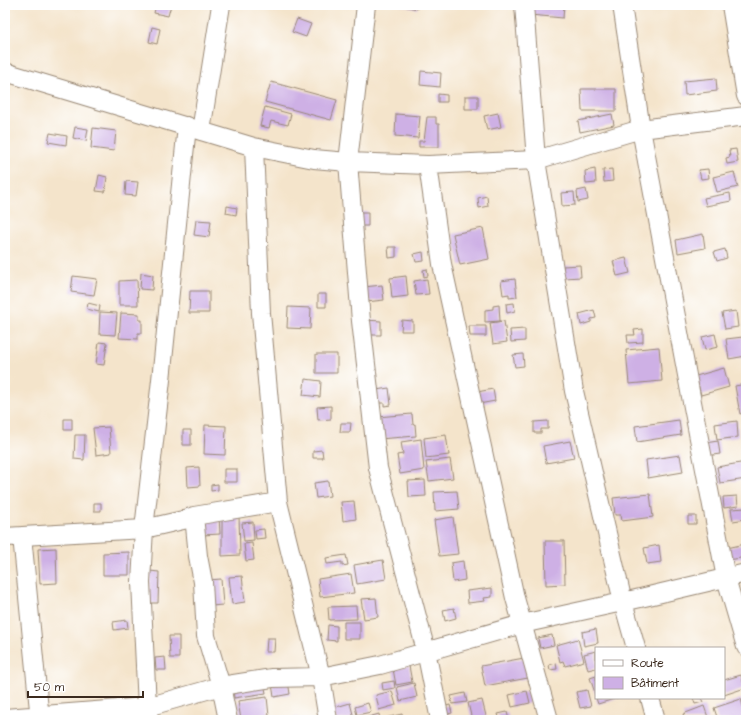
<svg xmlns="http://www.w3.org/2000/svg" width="751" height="725" viewBox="0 0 751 725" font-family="'Architects Daughter',sans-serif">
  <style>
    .building { fill: #ceb0e5 }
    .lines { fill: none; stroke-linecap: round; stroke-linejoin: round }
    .minor-casing { stroke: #988774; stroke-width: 20 }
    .minor { stroke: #fff; stroke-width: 18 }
  </style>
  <rect width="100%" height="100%" fill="#fff"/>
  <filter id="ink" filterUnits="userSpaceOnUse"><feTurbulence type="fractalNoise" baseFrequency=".025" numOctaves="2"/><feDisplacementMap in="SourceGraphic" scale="8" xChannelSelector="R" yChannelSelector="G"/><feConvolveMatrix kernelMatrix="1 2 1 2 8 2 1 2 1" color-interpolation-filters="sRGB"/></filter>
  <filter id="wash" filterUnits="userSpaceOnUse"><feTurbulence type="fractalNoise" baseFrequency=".012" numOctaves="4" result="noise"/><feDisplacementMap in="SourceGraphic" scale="16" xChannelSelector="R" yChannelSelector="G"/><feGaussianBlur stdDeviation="0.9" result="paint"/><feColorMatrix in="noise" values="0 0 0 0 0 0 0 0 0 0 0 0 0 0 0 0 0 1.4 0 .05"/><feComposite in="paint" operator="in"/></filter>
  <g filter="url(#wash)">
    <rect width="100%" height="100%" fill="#f4e4cb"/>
    <g id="blocks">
      <path class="building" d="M156 5H171L168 16 154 13Z
        M399 5H418L417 9Z
        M531 5H564L563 18 530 15Z
        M297 19 311 24 306 37 292 32Z
        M152 27 160 29 157 44 149 42Z
        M421 71 441 73 440 87 420 85Z
        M716 78 717 91 685 95 684 81Z
        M271 82 337 100 331 120 265 102Z
        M581 89H616V111H582Z
        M438 94 447 95V102H438Z
        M465 96H478V109H465Z
        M265 107 291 114 288 125 271 121 269 128 260 126Z
        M498 113 501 127 487 130 484 116Z
        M396 114 420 116 418 138 395 136Z
        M612 114 614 125 580 132 578 121Z
        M427 117H436V124H439V147H419V141H424Z
        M75 127 88 129 86 141 73 138Z
        M93 128 116 131 114 151 91 148Z
        M50 133 67 136 66 145 48 142Z
        M736 149 738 162 727 164 726 158 730 157 729 150Z
        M595 169 596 183 586 184 585 171Z
        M612 169 613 181 604 182 603 170Z
        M708 169 709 178 701 179 699 170Z
        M734 172 738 187 717 192 713 177Z
        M99 175 107 177 105 192 96 191Z
        M126 181 138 182 136 196 125 195Z
        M586 189 588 200 578 202 577 191Z
        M574 192 575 205 562 206 561 193Z
        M730 193 731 201 706 206 704 198Z
        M487 196 488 206 479 208 478 198Z
        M227 206 237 208 236 215 226 213Z
        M358 212H368V226H358Z
        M196 220 211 221 209 237 194 235Z
        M483 228 489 259 460 265 453 234Z
        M703 234 705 248 678 253 676 240Z
        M388 247H396V257L389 258Z
        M725 249 727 258 717 261 714 252Z
        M423 252 424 261 416 262 414 254Z
        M626 258 630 273 617 276 613 261Z
        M580 265 581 277 564 278 563 266Z
        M427 269 428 276 424 277 423 270Z
        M141 273 153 275 152 290 140 289Z
        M73 276 97 279 94 295 71 292Z
        M406 276 408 296 392 298 390 278Z
        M427 279 429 294 416 295 414 281Z
        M515 279 517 297 509 298V294L503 295 501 281Z
        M137 280 138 305H119V281Z
        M382 285 384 300 366 302 364 287Z
        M190 291H209V313H189Z
        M318 294H326V307H318Z
        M88 303 100 306 99 312 87 309Z
        M514 303 515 311 507 313 506 304Z
        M499 305 500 321 485 322V310L493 309V306Z
        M288 307 311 308 310 329 287 328Z
        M594 310 596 318 591 319V322L581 325 579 314Z
        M736 311 738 327 725 329 722 313Z
        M100 312 117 313 115 335 99 334Z
        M121 313 139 314V320H142V333H138V339L119 338Z
        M365 320 381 321V335H364Z
        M402 320 413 321V331H401Z
        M504 321 507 342 493 344 490 323Z
        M469 326H486V336H470Z
        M525 329V341L511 342 510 330Z
        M643 329V342L628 343 627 335H635L634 330Z
        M715 334 718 347 705 350 702 337Z
        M743 337 746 356 729 359 726 339Z
        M99 342 107 343 104 365 96 364Z
        M659 347 662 381 629 384 626 350Z
        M316 354H337V373H316Z
        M523 354 524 366 515 367 513 355Z
        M724 368 729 387 701 395 696 376Z
        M305 379 321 381 320 397 303 395Z
        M746 384V412L740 414 735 386Z
        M389 388 391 405 384 406V403H377L376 390Z
        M493 389 495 401 479 404 477 392Z
        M331 406V419L318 420 317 407Z
        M412 414 413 425 415 424 416 436 379 439 377 417Z
        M64 419H72V430H64Z
        M679 420 681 435 637 442 635 426Z
        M548 421V429H541V433H534V422Z
        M737 421 738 437 717 440 715 424Z
        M341 423H351L350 432H340Z
        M205 425 226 426 225 455 204 454Z
        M109 427 111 453 96 455 93 428Z
        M183 430H191V445H183Z
        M75 435H85L84 460 74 459Z
        M446 435 449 455 426 458 424 438Z
        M421 439 424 470 400 474 397 455 403 454 401 442Z
        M570 441 574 458 546 463 543 446Z
        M718 441 720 454 706 456 705 443Z
        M322 450 323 458H313V451Z
        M680 455 683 472 648 478 646 460Z
        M450 459 453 478 429 481 426 462Z
        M746 462V479L720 483 717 467Z
        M199 467 200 486 188 487 187 468Z
        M224 469H237V482H224Z
        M425 480 426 496 409 497 408 481Z
        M328 481 330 496 316 498 314 483Z
        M218 484V490L211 491V485Z
        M457 491 459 509 435 511 434 492Z
        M650 494 653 517 622 521 621 515H615L613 498Z
        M737 496 738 506 724 508 723 497Z
        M354 501 356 519 343 521 341 502Z
        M94 503H101V511H94Z
        M746 508V519L733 521 731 509Z
        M239 515 240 555 222 556V516Z
        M202 516H219L220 534 203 535Z
        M688 516H696V524H688Z
        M453 517 458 554 439 556 434 520Z
        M253 522 254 540 244 541 242 523Z
        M264 529 265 538 256 539 255 530Z
        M746 538V557L729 560 727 548 745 544 744 539Z
        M545 541H564L565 584 546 585Z
        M252 543 254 560 246 561 244 544Z
        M659 545 661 562 647 564 644 548Z
        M56 548 57 583 40 584 38 549Z
        M129 552V575H103V553Z
        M346 555 348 565 342 566V562L327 564 326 558Z
        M383 560 386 579 357 584 354 565Z
        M463 561 465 580 453 582 451 563Z
        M150 571 159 572 158 603H149Z
        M351 574 354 593 320 597 318 579Z
        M242 576 245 602 232 604 229 577Z
        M221 579 223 605 211 606 209 580Z
        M492 588V597L484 598 485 601 468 603 467 591Z
        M376 598 378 617 364 619 361 599Z
        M356 606 357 619 329 620 328 607Z
        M454 608 456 618 445 621 443 610Z
        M127 620 128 628 114 630 113 622Z
        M344 622H360V639H344Z
        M328 625 337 626V641L327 640Z
        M596 629 598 643 584 646 582 632Z
        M552 635 554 645 540 648 538 638Z
        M169 636H179V658H170Z
        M267 638H275L274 652H266Z
        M578 639 584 661 565 666 563 661 560 662 556 645Z
        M596 651V668L588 670 584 654Z
        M165 657 166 670H156L155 658Z
        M524 658 528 678 485 686 481 666Z
        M556 663 557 669 550 670 549 665Z
        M409 666 412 682 396 685 393 669Z
        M741 675 745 688 724 695V680Z
        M596 676V696L590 678Z
        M288 681 290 694 274 697 272 684Z
        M394 681 395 688 383 690 382 683Z
        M264 683 266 693 234 698 233 688Z
        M414 683 417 697 400 701 397 687Z
        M587 690 591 706 580 708 576 692Z
        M392 691 396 705 379 710 376 695Z
        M527 691 530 703 512 707 509 695Z
        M465 693 467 702 452 704 451 696Z
        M267 697 269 716 241 720 238 701Z
        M596 698H617L598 704Z
        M693 698H701L703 702 695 704Z
        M741 699 746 717 737 720H718L714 708Z
        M482 700 487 720H472L468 703Z
        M350 703 354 718 336 720 333 708Z
        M368 703 371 712 357 715 355 707Z
        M450 705 452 713 444 715 442 707Z
        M704 706 709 720H685L683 714Z
        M507 712 509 720H500L498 714Z
        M379 714 380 720H358Z
        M402 714 403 720H385V718Z
        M297 716 299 720H286Z"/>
    </g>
  </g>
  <g filter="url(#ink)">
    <use href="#blocks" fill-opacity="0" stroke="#988774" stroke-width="1"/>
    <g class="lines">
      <defs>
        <path id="minor" d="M366 5 348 162 361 321 378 468 426 651 440 720
          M524 5 536 160 574 391 623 602 636 648
          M622 5 641 129 692 402 726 578 746 647
          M731 5 746 96
          M5 72 254 147 314 159 348 162 428 165 536 160 641 129 746 116
          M201 131 221 5
          M254 147 261 313 278 502 321 677 328 720
          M428 165 442 264 515 598 549 720
          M194 516 198 556 203 582 206 636 221 686 228 720
          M22 536 40 720
          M5 537 144 529 183 520 194 516 278 502
          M650 698 656 720
          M5 718 147 707 221 686 272 678 321 677 380 665 522 624 636 599 746 573
          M149 720 147 707 141 582 144 529 161 380 187 126"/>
      </defs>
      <use href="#minor" class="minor-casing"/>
      <use href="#minor" class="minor"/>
    </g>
  </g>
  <rect width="751" height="725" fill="none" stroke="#fff" stroke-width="20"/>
  <rect x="595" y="647" width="130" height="52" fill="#ffffff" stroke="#b1aaa5"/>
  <rect x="603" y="660" width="20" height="6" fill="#ffffff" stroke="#b1aaa5"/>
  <text x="631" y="667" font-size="12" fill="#3b2a1e">Route</text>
  <rect x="603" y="677" width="20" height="12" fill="#ceb0e5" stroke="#b1aaa5"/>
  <text x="631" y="687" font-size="12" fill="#3b2a1e">Bâtiment</text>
  <path d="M28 691v6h115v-6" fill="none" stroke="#3b2a1e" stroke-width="2"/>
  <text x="34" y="691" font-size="12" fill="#3b2a1e" stroke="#ffffff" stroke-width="3" paint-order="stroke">50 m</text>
</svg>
